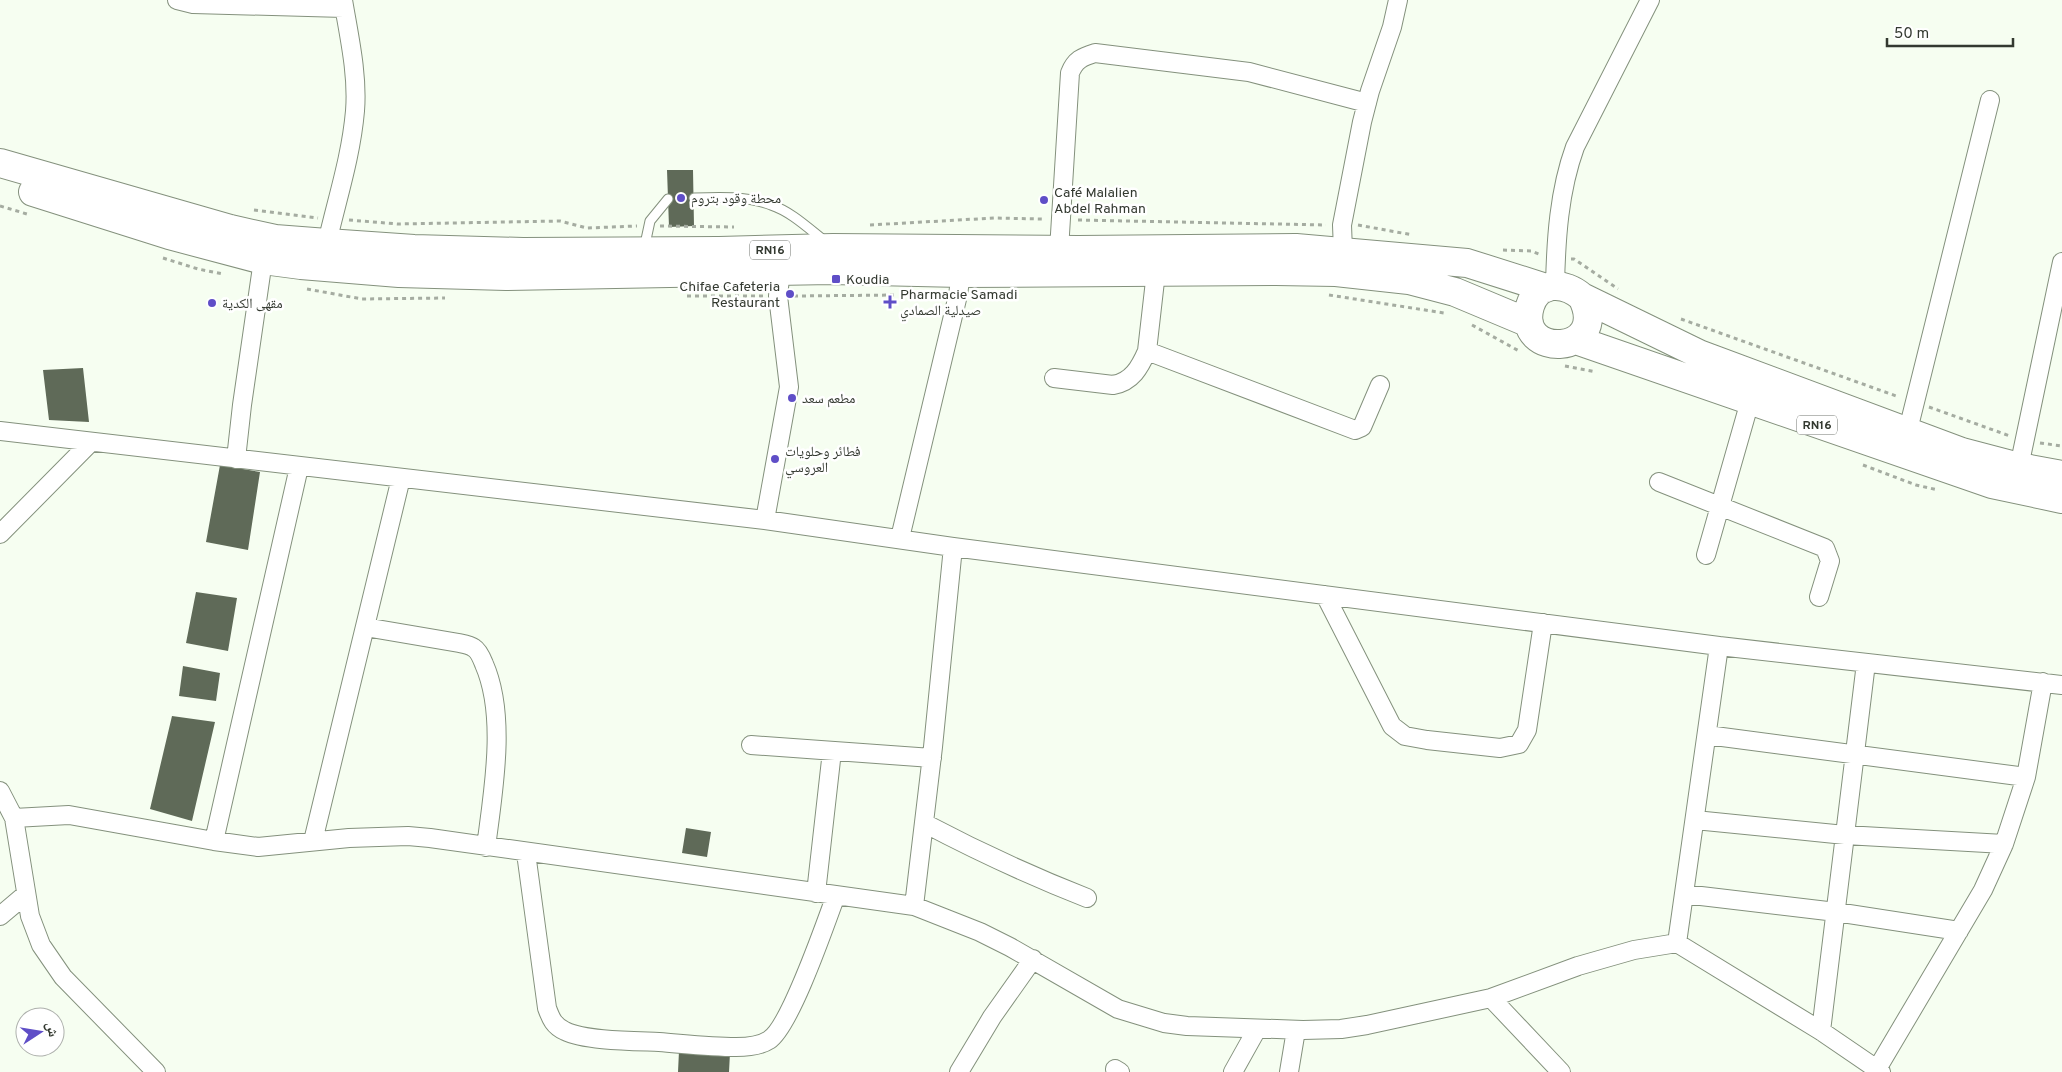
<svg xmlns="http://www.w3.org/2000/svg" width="2062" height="1072" viewBox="0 0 2062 1072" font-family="Overpass,'Noto Naskh Arabic',sans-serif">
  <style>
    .building { fill: #5f6a58 }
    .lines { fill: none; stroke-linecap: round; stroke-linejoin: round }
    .service-casing { stroke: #84917d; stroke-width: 11 }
    .minor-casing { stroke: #84917d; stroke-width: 20 }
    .trunk-casing { stroke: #84917d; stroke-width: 30 }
    .path { stroke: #a5aca1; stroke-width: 3; stroke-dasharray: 4 4; stroke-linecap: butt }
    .service { stroke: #fff; stroke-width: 9 }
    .minor { stroke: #fff; stroke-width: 18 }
    .trunk { stroke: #fff; stroke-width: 28 }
    .poi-dot { fill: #5f4ec7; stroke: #fff; stroke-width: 2 }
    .labels { text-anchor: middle; stroke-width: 5; stroke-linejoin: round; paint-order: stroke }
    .shield { fill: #fff; stroke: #70746e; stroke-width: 1 }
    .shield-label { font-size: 12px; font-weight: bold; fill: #333930 }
    .poi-label { font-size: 14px; fill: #333930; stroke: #fff; text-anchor: start }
  </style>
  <rect width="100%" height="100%" fill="#f6fef1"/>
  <path class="building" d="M667 170H693L694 226 669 227Z
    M83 368 89 422 49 420 43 370Z
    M220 465 260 472 248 550 206 542Z
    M196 592 237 598 228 651 186 643Z
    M183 666 220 673 216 701 179 696Z
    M172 716 215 722 192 821 150 809Z
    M686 828 711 832 707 857 682 853Z
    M679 1051 730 1053 729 1072H678Z"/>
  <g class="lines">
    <defs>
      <path id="service" d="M694 198C719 197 748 196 771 205 792 212 809 229 826 242
        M644 249 650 221 668 199"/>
      <path id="minor" d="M177 0 193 4 344 8
        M327 243C337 199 351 157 355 111 358 75 349 36 343 0
        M1059 250 1070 73C1075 60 1082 57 1095 53L1249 72 1367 103
        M1343 251 1342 225 1362 122 1370 91 1392 27 1398 0
        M1156 272 1147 351 1355 430 1362 427 1380 385
        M1555 286C1556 239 1559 191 1575 147L1650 0
        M1054 378 1113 385C1132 382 1140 367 1147 351
        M1908 430 1990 100
        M0 431 765 520 953 547 1719 646 2062 685
        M236 459 242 405 263 260
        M2019 467 2062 262
        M1659 482 1825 548 1830 561 1819 597
        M765 520 789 387 778 296 781 270
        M0 534 90 443
        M900 538 958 295 961 273
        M1706 555 1750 401
        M1325 595 1392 726 1405 736 1427 740 1500 748 1519 744 1527 730 1543 623
        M365 627 459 643C464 644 470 645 474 648 479 651 482 659 484 664 507 716 493 792 486 847
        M1707 735 2026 777
        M751 745 932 758
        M0 791 14 818 30 916 41 945 63 977 156 1072
        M14 818 69 815 214 841 258 847 349 838 408 836 430 838 914 906 980 932 1010 947 1118 1009 1164 1023 1187 1026 1303 1030 1341 1029 1367 1025 1491 998 1578 966 1634 950 1677 943 1821 1031 1881 1072
        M1695 820 1845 835 2004 844
        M924 823C977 851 1031 876 1087 898
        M214 841 299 467
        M313 841 401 478
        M526 853 547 1008C551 1019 554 1026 565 1031 585 1041 635 1041 659 1042 685 1044 710 1047 736 1047 746 1047 760 1046 769 1040 790 1027 826 922 836 895
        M816 893 832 751
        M1684 894 1836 912 1959 931
        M914 906 933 747 953 547
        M0 916 25 895
        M1677 943 1719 646
        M1491 998 1561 1072
        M1821 1031 1866 663
        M1115 1069 1120 1072
        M1877 1069 1983 890 2004 844 2026 777 2043 682
        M959 1072 992 1017 1033 959
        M1233 1072 1257 1029
        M1289 1072 1296 1030"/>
      <path id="trunk" d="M0 163 230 229 275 239 327 243 414 249 523 252 719 251 833 248 1078 250 1296 248 1467 263 1546 288
        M33 192 169 235 263 260 301 265 399 273 506 276 831 270 961 273 1276 271 1336 272 1409 280 1455 292 1529 323
        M1582 297C1612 356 1514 360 1530 306 1538 280 1565 282 1582 297L1699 354 1962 452 2019 467 2062 475
        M1576 340 1992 484 2062 499"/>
    </defs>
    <use href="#service" class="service-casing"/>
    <use href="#minor" class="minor-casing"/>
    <use href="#trunk" class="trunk-casing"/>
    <path class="path" d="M0 206 27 214
      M254 210 318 218
      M349 220 398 224 560 221 587 228 637 226
      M1078 220 1326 225
      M870 225 994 218 1044 219
      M1358 225 1413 235
      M660 226 734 227
      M1503 250 1531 251 1541 255
      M163 258 198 269 223 274
      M1571 259H1574L1618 289
      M307 289 362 299 445 298
      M1329 295 1444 313
      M687 296H763
      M794 296 898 295
      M1681 319 1899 397
      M1472 325 1519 351
      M1565 366 1596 372
      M1929 407 2010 436
      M2040 443 2062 446
      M1863 465 1916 485 1938 490"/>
    <use href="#service" class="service"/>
    <use href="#minor" class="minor"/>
    <use href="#trunk" class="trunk"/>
  </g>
  <g class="poi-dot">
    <circle cx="681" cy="198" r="5"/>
    <circle cx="1044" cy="200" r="5"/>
    <rect x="831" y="274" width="10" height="10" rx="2.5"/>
    <circle cx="790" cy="294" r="5"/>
    <path d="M887.5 294.5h5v5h5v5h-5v5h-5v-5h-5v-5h5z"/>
    <circle cx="212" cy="303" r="5"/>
    <circle cx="792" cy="398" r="5"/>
    <circle cx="775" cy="459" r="5"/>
  </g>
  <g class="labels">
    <g class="shield">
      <rect x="750" y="240.5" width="40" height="19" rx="4"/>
      <rect x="1797" y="415.5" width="40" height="19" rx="4"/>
    </g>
    <g class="shield-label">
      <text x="770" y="254">RN16</text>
      <text x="1817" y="429">RN16</text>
    </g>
    <g class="poi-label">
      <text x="1054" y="197">Café Malalien<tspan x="1054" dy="16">Abdel Rahman</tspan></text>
      <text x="691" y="203">محطة وقود بتروم</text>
      <text x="846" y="284">Koudia</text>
      <text x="780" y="291" text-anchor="end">Chifae Cafeteria<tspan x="780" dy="16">Restaurant</tspan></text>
      <text x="900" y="299">Pharmacie Samadi<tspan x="900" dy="16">صيدلية الصمادي</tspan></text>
      <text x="222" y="308">مقهى الكدية</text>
      <text x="802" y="403">مطعم سعد</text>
      <text x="785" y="456">فطائر وحلويات<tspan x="785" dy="16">العروسي</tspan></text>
    </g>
  </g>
  <g transform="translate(40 1032) rotate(78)"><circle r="24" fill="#ffffff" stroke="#adb0ac"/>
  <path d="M0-4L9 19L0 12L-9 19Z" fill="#5f4ec7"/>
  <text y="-8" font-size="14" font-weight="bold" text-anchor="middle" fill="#333930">ش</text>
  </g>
  <path d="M1887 38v8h126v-8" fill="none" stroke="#333930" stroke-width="2.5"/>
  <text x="1894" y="38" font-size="15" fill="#333930" stroke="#ffffff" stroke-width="4" paint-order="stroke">50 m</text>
</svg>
